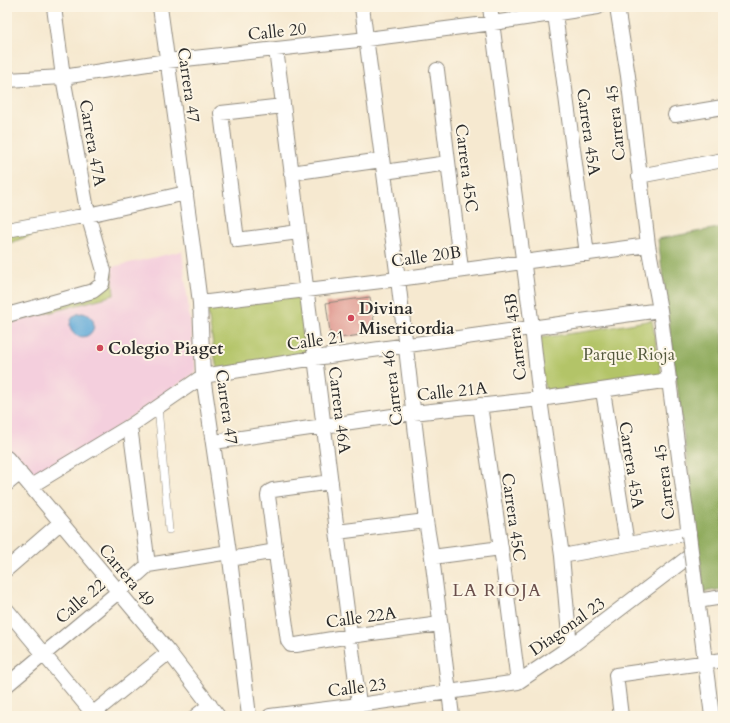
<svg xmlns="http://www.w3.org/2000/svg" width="730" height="723" viewBox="0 0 730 723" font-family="Cardo,serif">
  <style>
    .built { fill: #f4cfdd }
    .green { fill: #b3c467; stroke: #6f7849 }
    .forest { fill: #8eaa5c; stroke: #5c6a44 }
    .water { fill: #62aad9; stroke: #466a82 }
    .building { fill: #dd8f87 }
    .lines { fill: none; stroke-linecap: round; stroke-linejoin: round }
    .service-casing { stroke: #908a7e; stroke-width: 8 }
    .minor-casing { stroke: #908a7e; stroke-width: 16 }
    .service { stroke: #fff; stroke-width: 7 }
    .minor { stroke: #fff; stroke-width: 14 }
    .minor-bridge-casing { stroke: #908a7e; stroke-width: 16; stroke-linecap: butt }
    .minor-bridge { stroke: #fff; stroke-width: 14 }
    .poi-dot { fill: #d1495b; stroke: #fcf5e5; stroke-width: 1.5 }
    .labels { text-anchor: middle; stroke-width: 4; stroke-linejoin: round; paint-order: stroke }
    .street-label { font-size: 17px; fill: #2b2b2b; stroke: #fcf5e5 }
    .poi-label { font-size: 17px; font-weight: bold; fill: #2b2b2b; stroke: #fcf5e5; text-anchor: start }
    .park-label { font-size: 17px; fill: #54593d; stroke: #fcf5e5 }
    .neighbourhood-label { font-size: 18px; letter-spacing: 1px; fill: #694e4b; stroke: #fcf5e5 }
  </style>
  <rect width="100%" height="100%" fill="#fcf5e5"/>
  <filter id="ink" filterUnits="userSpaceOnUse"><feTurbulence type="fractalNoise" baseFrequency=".025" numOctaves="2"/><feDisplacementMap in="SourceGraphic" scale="8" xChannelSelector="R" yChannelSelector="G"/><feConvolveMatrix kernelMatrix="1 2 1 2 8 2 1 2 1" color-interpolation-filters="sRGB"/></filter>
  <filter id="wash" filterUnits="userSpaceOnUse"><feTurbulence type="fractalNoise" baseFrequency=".012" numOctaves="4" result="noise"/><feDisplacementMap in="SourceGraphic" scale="16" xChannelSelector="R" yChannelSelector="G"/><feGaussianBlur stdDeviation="0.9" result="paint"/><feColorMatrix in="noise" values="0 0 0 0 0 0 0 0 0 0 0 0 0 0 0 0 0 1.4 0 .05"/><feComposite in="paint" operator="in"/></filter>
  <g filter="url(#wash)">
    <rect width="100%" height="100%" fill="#f6e9d0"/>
    <path class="built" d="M182 251 196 372 31 486 7 458V324L114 295 112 267Z"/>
    <path class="green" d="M74 220 7 244V232Z
      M105 272 112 273 114 295 7 324V317L103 291Z
      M300 292 309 352 217 370 207 307Z
      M652 320 662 377 546 397 538 338 596 330Z"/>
    <path class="forest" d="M723 227V589L704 592 658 239Z"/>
    <path class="water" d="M70 325a12 12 0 1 1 24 0a12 12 0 1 1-24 0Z"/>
    <g id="blocks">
      <path class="building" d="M370 297 376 333 331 339 326 303Z"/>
    </g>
  </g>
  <g filter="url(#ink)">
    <use href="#blocks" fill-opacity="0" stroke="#908a7e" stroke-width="1"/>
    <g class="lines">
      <defs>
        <path id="service" d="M158 407 169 530"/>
        <path id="minor" d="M160 7 193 247 200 303 203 376 230 559 249 716
          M362 7 398 279 426 521 432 557 452 716
          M490 7 532 327 540 399 562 556 570 647
          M555 14 587 254
          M276 49 359 705
          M437 70 461 269
          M7 80 63 77 167 61 367 39 493 23 598 7
          M283 106 221 113 237 240 299 232
          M675 115 723 107
          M384 172 448 163
          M291 173 382 160
          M639 176 723 160
          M7 230 88 215 186 193
          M648 245 660 310 689 535
          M200 303 398 279 648 245 628 76 617 7
          M7 315 93 291 102 284 104 271 88 215 63 77 54 7
          M603 391 627 544
          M480 405 501 548 518 682
          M130 426 148 565
          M214 442 413 413 540 399 670 380
          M7 458 169 652 218 716
          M331 482 273 490 269 492 268 496 288 641 291 645H296L350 636 440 624
          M7 484 20 473
          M31 486 130 426 203 376 315 358 660 310
          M337 532 426 521
          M562 556 689 533
          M432 557 501 548
          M230 559 276 551
          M7 569 60 523
          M695 583 712 716
          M697 601 723 597
          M7 610 95 716
          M7 685 118 592 148 565 229 552
          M90 716 169 652
          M196 716 210 705
          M270 716 359 705 518 682 570 647 691 555
          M621 716 616 675 723 660"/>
      </defs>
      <use href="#service" class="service-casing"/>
      <use href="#minor" class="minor-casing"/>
      <use href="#service" class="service"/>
      <use href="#minor" class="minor"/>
      <defs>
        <path id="minor-bridge" d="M689 535 695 583"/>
      </defs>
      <use href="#minor-bridge" class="minor-bridge-casing"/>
      <use href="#minor-bridge" class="minor-bridge"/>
    </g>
  </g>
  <g class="poi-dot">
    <circle cx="351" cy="318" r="4"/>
    <circle cx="100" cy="348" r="4"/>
  </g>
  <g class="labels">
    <g class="street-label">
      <text transform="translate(277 31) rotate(-6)" y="6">Calle 20</text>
      <text transform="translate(189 85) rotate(82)" y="6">Carrera 47</text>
      <text transform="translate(615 123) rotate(-96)" y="6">Carrera 45</text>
      <text transform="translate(589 132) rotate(82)" y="6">Carrera 45A</text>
      <text transform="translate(93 143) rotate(80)" y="6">Carrera 47A</text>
      <text transform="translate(467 168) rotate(83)" y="6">Carrera 45C</text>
      <text transform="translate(426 256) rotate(-8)" y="6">Calle 20B</text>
      <text transform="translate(515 337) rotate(-97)" y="6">Carrera 45B</text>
      <text transform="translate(316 340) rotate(-8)" y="6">Calle 21</text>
      <text transform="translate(392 388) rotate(-97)" y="6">Carrera 46</text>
      <text transform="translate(452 391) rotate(-6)" y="6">Calle 21A</text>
      <text transform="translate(227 407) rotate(82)" y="6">Carrera 47</text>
      <text transform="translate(340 410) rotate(83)" y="6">Carrera 46A</text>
      <text transform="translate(632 465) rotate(81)" y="6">Carrera 45A</text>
      <text transform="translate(664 482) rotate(-97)" y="6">Carrera 45</text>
      <text transform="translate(514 517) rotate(82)" y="6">Carrera 45C</text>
      <text transform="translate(127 575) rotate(50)" y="6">Carrera 49</text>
      <text transform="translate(80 601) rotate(-40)" y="6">Calle 22</text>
      <text transform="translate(361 617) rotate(-8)" y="6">Calle 22A</text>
      <text transform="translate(567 626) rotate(-35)" y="6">Diagonal 23</text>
      <text transform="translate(357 687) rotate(-7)" y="6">Calle 23</text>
    </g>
    <g class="poi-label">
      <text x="359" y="314">Divina<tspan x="359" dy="20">Misericordia</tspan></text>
      <text x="108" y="354">Colegio Piaget</text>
    </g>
    <g class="park-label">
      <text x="629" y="360">Parque Rioja</text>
    </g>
    <g class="neighbourhood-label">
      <text x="497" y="596">LA RIOJA</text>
    </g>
  </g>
  <rect width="730" height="723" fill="none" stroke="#fcf5e5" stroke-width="24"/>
</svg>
